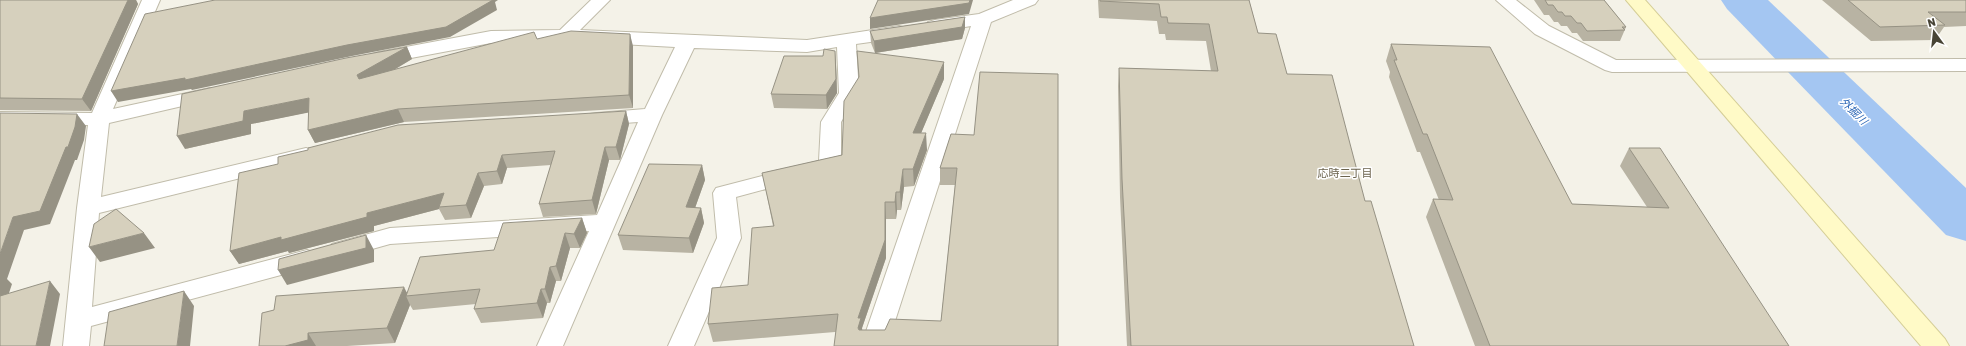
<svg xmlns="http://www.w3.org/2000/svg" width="1966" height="346" viewBox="0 0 1966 346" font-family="Rubik,'Noto Sans JP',sans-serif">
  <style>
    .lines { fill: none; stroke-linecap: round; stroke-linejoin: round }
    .river { fill: #a4c6f2; fill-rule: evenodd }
    .street-casing { stroke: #c0bcaa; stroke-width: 2 }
    .secondary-casing { stroke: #d5ce97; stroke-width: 2 }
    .street { fill: #fff; fill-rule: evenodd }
    .secondary { fill: #fffac7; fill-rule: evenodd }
    .wall { fill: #b8b3a3 }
    .shaded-wall { fill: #969284 }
    .building { fill: #d6d0bd; stroke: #969284 }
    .labels { text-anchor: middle; stroke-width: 3; stroke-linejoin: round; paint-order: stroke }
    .water-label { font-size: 11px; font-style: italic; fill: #2d67b6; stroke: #fff }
    .neighbourhood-label { font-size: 11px; fill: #6b634d; stroke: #fff }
  </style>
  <rect width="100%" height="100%" fill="#f4f2e8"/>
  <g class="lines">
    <path class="river" d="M1721 0H1768L1966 188V241L1946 235 1727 9Z"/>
    <defs>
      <path id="street" d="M142 0H160L113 109 210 88 217 90 220 94 217 98 109 123 101 197 306 148 314 150 317 155 314 160 99 213 92 307 307 250 315 253 319 259 315 265 307 268 91 326 89 346H63L77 208 88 125 0 124V112L92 113Z
        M591 0H610L580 30 807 40 899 26 906 28 908 32 906 36 899 38 856 44 859 93 841 122V165L838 170 736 197 741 238 694 346H668L717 238 713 193 716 188 819 161 821 122 839 93 837 47 807 52 694 48 662 115 563 346H537L589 231 390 244 340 258 332 256 328 250 332 244 390 228 597 215 638 122 597 125 590 124 587 119 590 114 597 113 645 109 675 47 565 41 491 43 379 64 372 62 369 58 372 54 379 52 491 31 560 30Z
        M1013 0H1038L1035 4 991 22 887 346H861L971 26 935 32 928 30 926 26 928 22 935 20 979 14Z
        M1496 0H1516L1549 26 1616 60 1966 59V71L1612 72 1605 70 1535 34Z"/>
      <path id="secondary" d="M1626 0H1645L1945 339 1949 346H1921Z"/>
    </defs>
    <use href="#street" class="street-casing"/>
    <use href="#secondary" class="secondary-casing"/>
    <use href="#street" class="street"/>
    <use href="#secondary" class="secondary"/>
  </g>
  <path class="wall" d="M0 0H136L138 4 91 111 0 110Z
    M1098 0H1249L1258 33 1287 74 1365 201 1414 346H1127L1120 197 1118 86 1119 68 1211 71 1206 41 1166 40 1165 34H1159L1157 21 1099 18Z
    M1534 0H1604L1626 27 1620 41H1583L1577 33H1572L1567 26H1561L1558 22H1554L1549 15H1544Z
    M1822 0H1966V26L1944 27 1935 40 1871 41Z
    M965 17V28L962 39 875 53 871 43 870 31Z
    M537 39 633 46V108L404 122 315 143 308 130 309 112 251 124V134L185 149 407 47 412 59 394 70Z
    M1391 44 1572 204 1647 207 1620 166 1629 148 1789 346H1475L1426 217 1433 199 1439 200 1420 152H1417L1389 77 1390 72 1386 61Z
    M836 65 837 93 827 109 774 108 771 94Z
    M944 79 921 133 927 150 914 186 904 187 901 210H897L896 219H886V258L862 328V330H885L941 321 955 185H940V168L951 134 1058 346 835 332 713 342 708 324 748 285 773 226 766 191 762 173 842 155Z
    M626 111 629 124 620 160H609L596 214 543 217 539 204 551 165 507 168 502 184 484 186 471 218 445 220 439 209 374 226V231L289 253 288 251 239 264 230 251Z
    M702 165 705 180 695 208H701L704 223 693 253 623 250 618 235Z
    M582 218 587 233 580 248H570L561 281H556L550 303H547L543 318 481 323 474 309 476 304 413 310 410 305 395 343 347 346H259L407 292 494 250Z"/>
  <path class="shaded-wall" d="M128 0H136L138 4 91 111 82 99Z
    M486 0H498L495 2 497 10 450 37 352 56 192 90 191 89 118 102 111 91Z
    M970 0H973L969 14 870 29V18Z
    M965 17V28L962 39 875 53 874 41Z
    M630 34 633 46V108L629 95Z
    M407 47 412 59 363 88 357 75Z
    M835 51 836 65 837 93 827 109 826 95Z
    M944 62V79L914 150 913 133Z
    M309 98 316 111 251 124V134L185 149 177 136 244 111Z
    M398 109 404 122 315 143 308 130Z
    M626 111 629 124 620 160 616 147Z
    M77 114 86 126 84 140 77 160H75L50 224 24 230 7 279 12 284 3 311 0 308V254L13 217Z
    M926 133 927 150 914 186 913 169Z
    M605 147 609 160 596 214 592 200Z
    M502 155 507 168 502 184 497 171Z
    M702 165 705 180 690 222 686 207Z
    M903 169 904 187 901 210 900 192Z
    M478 173 484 186 471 218 466 205Z
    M896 192 897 210 896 219 895 202Z
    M444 193 439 207V209L374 226V231L289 253 288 251 239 264 230 251 367 213Z
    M885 202 886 219V258L862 328 863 335 858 328V318Z
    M701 208 704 223 693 253 689 238Z
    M582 218 587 233 580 248 574 234Z
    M144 233 155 248 100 262 89 247Z
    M565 233 570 248 561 281 556 266Z
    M366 235 374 250V262L287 285 278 270Z
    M550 267 556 281 550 303 545 289Z
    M50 281 60 294 50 346H36Z
    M404 287 408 295 406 296 410 305 395 343 387 328Z
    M541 289 547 303 543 318 537 303Z
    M184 291 194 306 190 346H177Z
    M308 333 316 346H285Z"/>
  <path class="building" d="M0 0H128L82 99 0 98Z
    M215 0H493L446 27 347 45 185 80V78L111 91 145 14Z
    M878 0H970L969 3 870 18Z
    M1100 0H1249L1258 33 1276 34 1287 74 1332 75 1365 201H1371L1414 346H1131L1122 179 1119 68 1218 71 1209 24 1168 23 1167 17H1161L1159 4 1100 1Z
    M1545 0H1604L1626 27H1622L1625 30 1587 31 1581 23H1577L1571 16H1565L1562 12H1558L1553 5H1548Z
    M1848 0H1966V12H1928L1945 25 1880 27Z
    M965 17 962 27 874 41 870 31Z
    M571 31 630 34 629 95 398 109 308 130 309 98 244 111 243 121 177 136 182 94 346 58 407 47 357 75 359 79 534 32 537 39Z
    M1391 44 1490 47 1572 204 1669 208 1629 148H1660L1789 346H1490L1433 199 1453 200 1427 134H1423L1394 60H1397Z
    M824 49 835 51 836 79 826 95 771 94 784 56H823Z
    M857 51 944 62 913 133H926L913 169H903L900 192H896L895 202H885V240L858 318H861L858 328 859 330H885L890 319 941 321 957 168H940L951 134 974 135 980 72 1058 74V346H834L838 314 708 324 712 288 748 285 752 228 774 226 762 173 842 155 844 101 859 77Z
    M626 111 616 147H605L592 200 539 204 555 151 502 155 497 171 478 173 466 205 439 207 444 193 367 213V217L281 240V237L230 251 239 173 278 164V157L308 150V148L398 125Z
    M0 113 77 114 75 127 68 147H66L40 211 13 217 0 254Z
    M649 164 702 165 686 207 701 208 689 238 618 235Z
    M116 209 144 233 89 247 94 224Z
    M582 218 574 234 565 233 556 266 550 267 545 289H541L537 303 474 309 480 289 406 296 420 257 494 250 503 223Z
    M366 235V248L278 270 279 259Z
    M50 281 36 346H0V296Z
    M404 287 387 328 308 333V340L285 346H259L262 313 274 310 276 296Z
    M184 291 177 346H104L109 312Z"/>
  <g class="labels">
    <g class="water-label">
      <text transform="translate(1854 111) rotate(45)" y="4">外掘川</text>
    </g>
    <g class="neighbourhood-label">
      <text x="1345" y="177">応時二丁目</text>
    </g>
  </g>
  <g transform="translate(1934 32) rotate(345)" stroke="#ffffff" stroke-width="3" paint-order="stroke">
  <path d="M0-3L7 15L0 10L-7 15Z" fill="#484436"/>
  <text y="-6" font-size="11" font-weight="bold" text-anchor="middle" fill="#484436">N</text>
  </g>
</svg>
